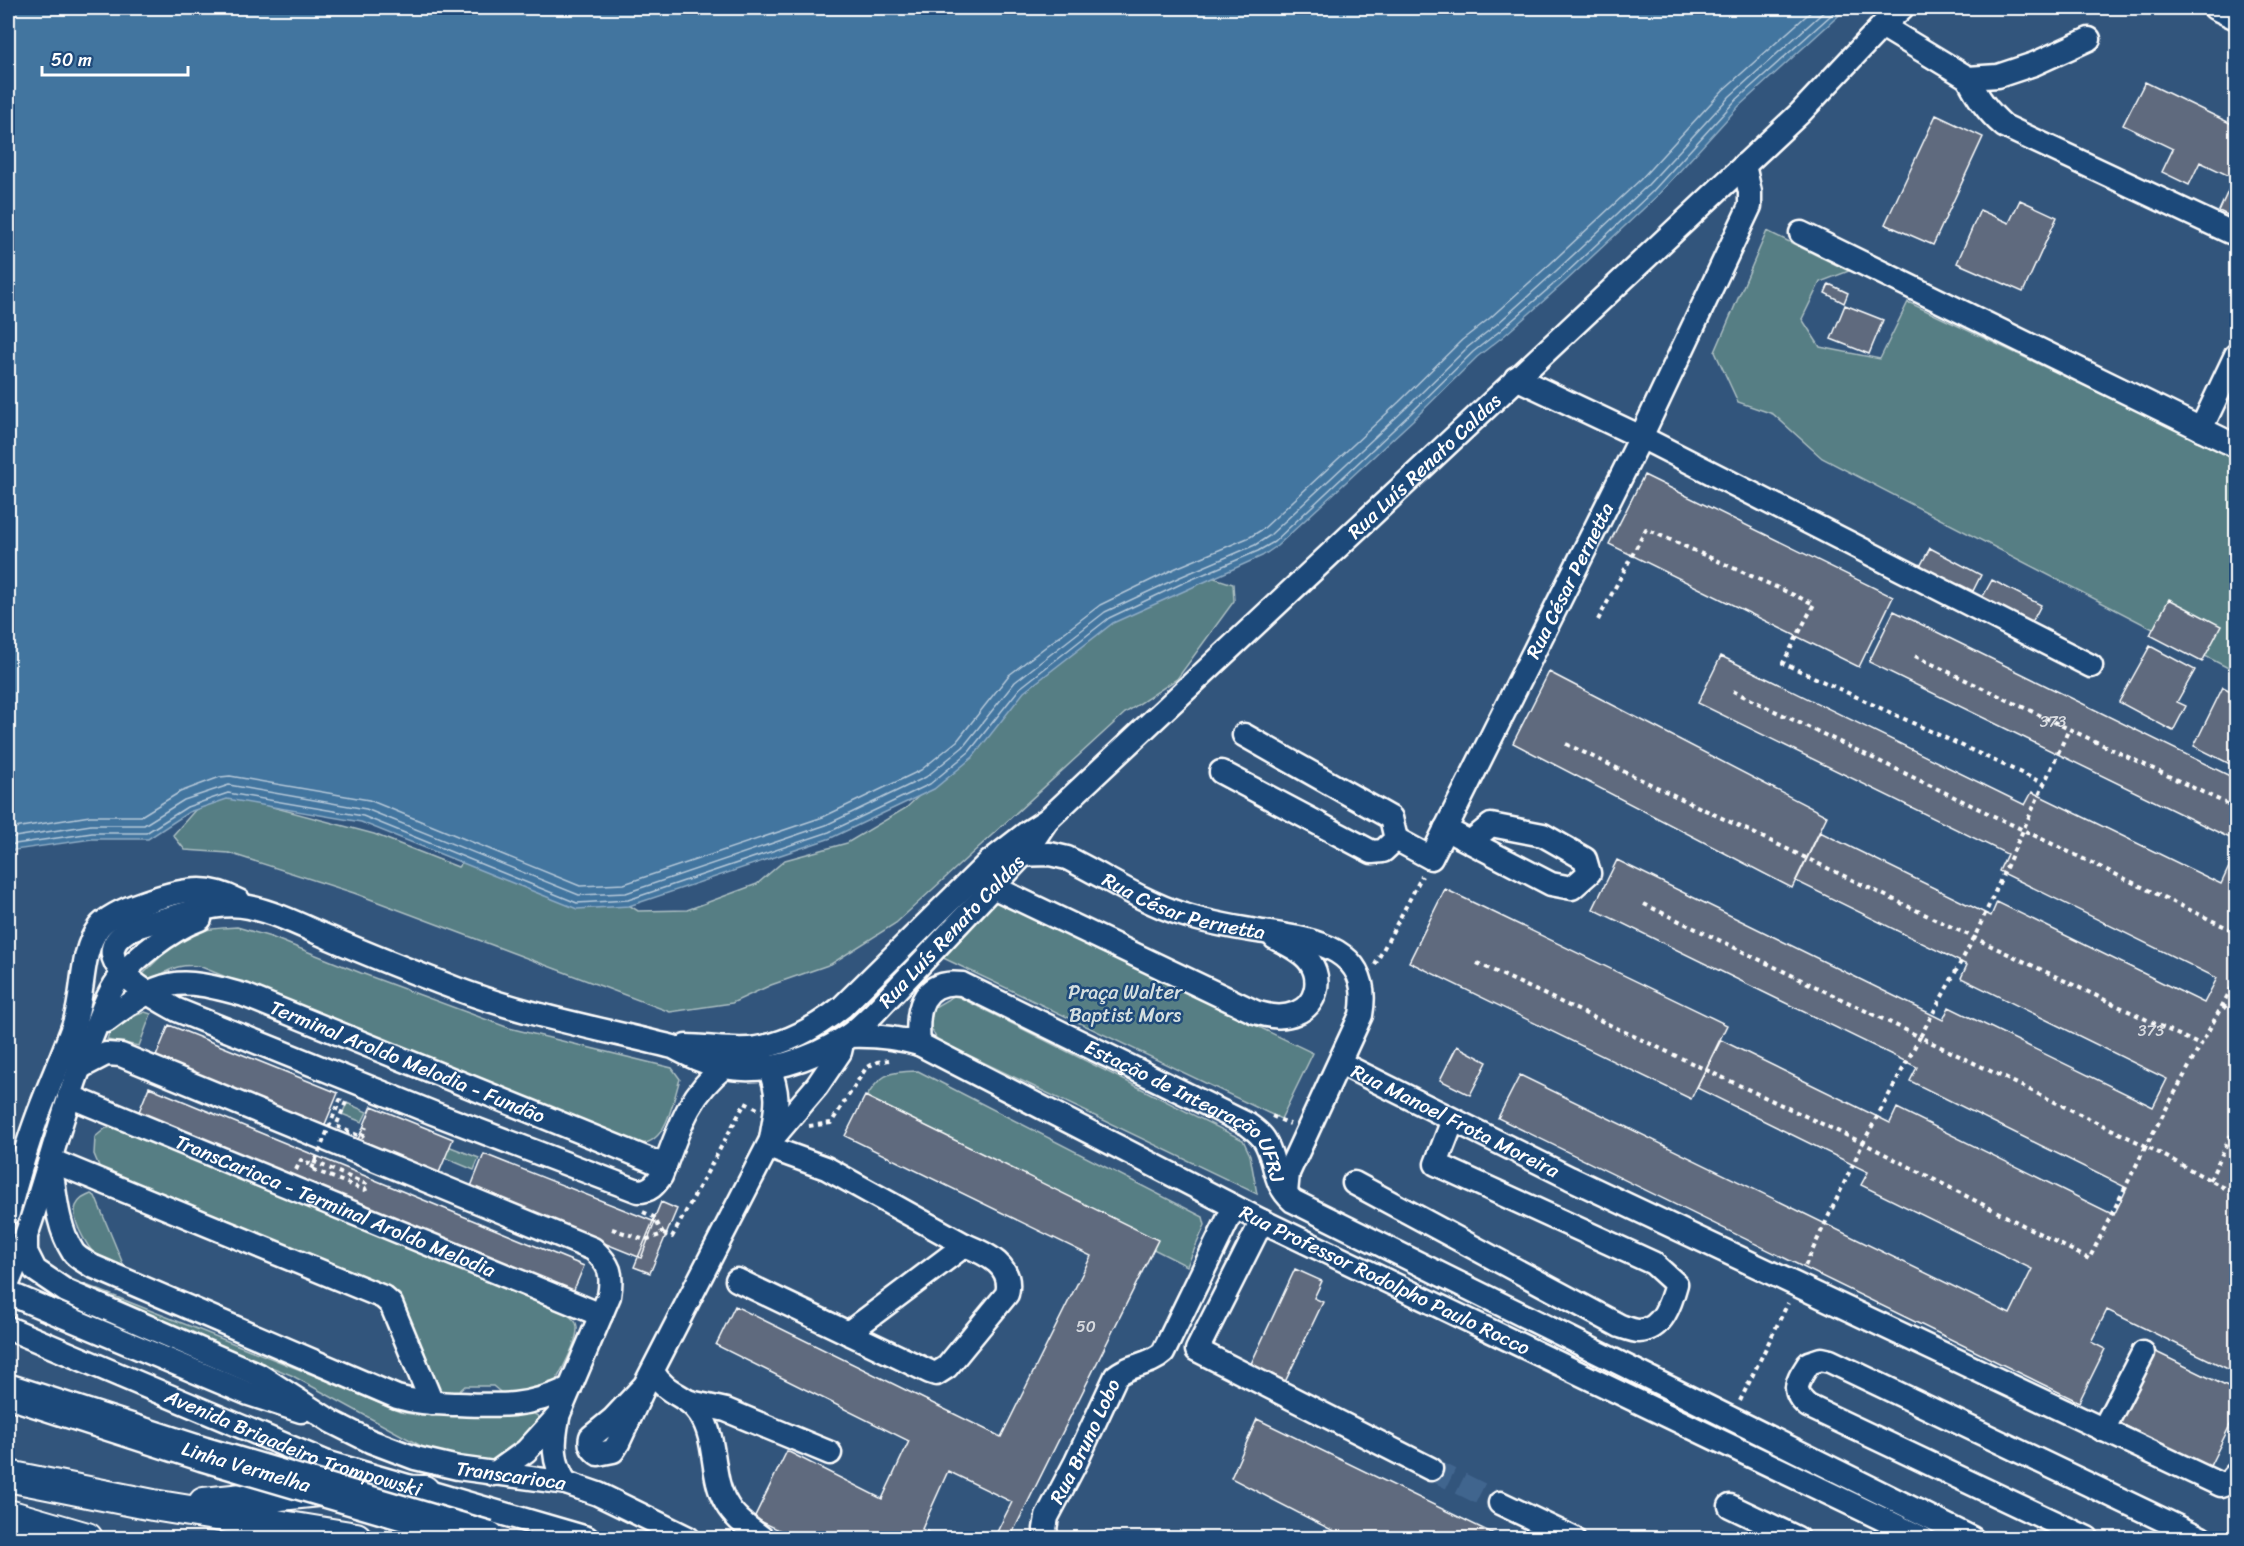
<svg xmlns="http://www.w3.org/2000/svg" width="2244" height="1546" viewBox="0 0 2244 1546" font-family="Sriracha,sans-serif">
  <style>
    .built { fill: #32547b }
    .green { fill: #577e84; stroke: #abbec2; stroke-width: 1.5 }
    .water { fill: #43759f; stroke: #8eacc5; stroke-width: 1.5 }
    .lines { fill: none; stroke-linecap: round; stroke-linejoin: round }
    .shore { stroke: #b4c8d9; stroke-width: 1.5 }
    .building { fill: #5e6b7e; stroke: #fff; stroke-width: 1.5 }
    .minor-tunnel { stroke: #41658e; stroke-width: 22; stroke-dasharray: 22 11; stroke-linecap: butt }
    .minor-casing { stroke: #fff; stroke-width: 27 }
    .major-casing { stroke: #fff; stroke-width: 34 }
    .path { stroke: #fff; stroke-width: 4; stroke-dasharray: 4.5 4.5; stroke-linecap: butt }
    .minor { stroke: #1f4a7a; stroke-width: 22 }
    .major { stroke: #1f4a7a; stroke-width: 30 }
    .highway-bridge-casing { stroke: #fff; stroke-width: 38; stroke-linecap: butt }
    .path-bridge { stroke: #fff; stroke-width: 4; stroke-dasharray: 4.5 4.5; stroke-linecap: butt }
    .highway-bridge { stroke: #1f4a7a; stroke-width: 33 }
    .labels { text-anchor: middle; stroke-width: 5; stroke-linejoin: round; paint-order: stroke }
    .number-label { font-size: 16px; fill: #d7dadf }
    .street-label { font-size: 20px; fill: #fff; stroke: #1f4a7a }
    .park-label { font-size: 20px; fill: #d5dfe0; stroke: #1f4a7a }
  </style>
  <rect width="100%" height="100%" fill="#1f4a7a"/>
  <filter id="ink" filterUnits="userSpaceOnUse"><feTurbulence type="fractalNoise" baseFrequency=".0167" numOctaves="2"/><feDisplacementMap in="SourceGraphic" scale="12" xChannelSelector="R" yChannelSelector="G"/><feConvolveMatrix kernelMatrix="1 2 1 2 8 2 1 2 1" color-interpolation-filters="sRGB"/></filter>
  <g filter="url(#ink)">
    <path class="built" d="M1847 8H2236V1538H8V851L92 839H148L189 812 227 799 361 822 577 909 1186 589 1262 556 1277 546 1414 419 1477 357 1505 335 1566 281 1656 197 1739 106Z"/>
    <path class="green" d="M1767 231 1849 271 1820 282 1802 319 1820 347 1880 359 1908 302 2236 458V672L1822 458 1773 414 1738 402 1715 352Z
      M1202 574 1233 584 1234 601 1177 679 1125 713 896 923 831 964 771 985 732 1003 670 1012 354 893 229 853 185 850 173 835 212 791 374 834 458 867 480 842 562 862 638 911 687 910 757 884 785 860 847 843 906 808 947 770 1029 666Z
      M996 901 1313 1053 1281 1119 937 955Z
      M237 927 271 937 361 973 509 1028 672 1068 680 1079C672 1103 667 1147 635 1144L199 966C168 962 165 980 138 979 152 965 176 939 194 933 207 928 223 928 237 927Z
      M955 995 1243 1140 1250 1155 1257 1194 937 1040 929 1024 933 1008Z
      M145 1012 151 1014 139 1046 107 1040C110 1023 131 1018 145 1012Z
      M918 1071 1203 1217 1205 1225 1187 1266 863 1102C881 1074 885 1072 918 1071Z
      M347 1103 367 1112 362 1122 342 1114Z
      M119 1127 561 1311C566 1314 573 1317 576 1323 582 1335 562 1369 556 1381L550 1386 505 1396 493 1386H465L456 1394H436L392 1296 101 1171 94 1154 95 1137 106 1128Z
      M448 1146 479 1158 474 1170 443 1157Z
      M91 1194 95 1196 126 1271C119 1269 110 1267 104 1263 91 1254 70 1222 76 1206 79 1199 84 1197 91 1194Z
      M66 1277 313 1375 400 1412 417 1415 528 1411 538 1416 540 1422 504 1457 490 1461H475L432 1452 291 1375 68 1284Z"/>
    <path class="water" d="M8 8H1847L1739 106 1656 197 1566 281 1505 335 1477 357 1414 419 1277 546 1262 556 1113 623 1024 692 973 757 934 789 831 838 629 906 577 909 361 822 227 799 189 812 148 839H92L8 851Z"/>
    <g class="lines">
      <path class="shore" d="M8 829 90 816H141L180 792 220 777 230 776 369 800 580 886 624 884 823 817 921 770 957 741 1009 675 1100 605 1176 568 1250 537 1263 529 1399 402 1462 340 1490 318 1550 264 1640 180 1723 90 1815 8
        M8 838 91 825H144L184 800 229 785 366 809 579 895 626 893 826 825 926 777 963 747 1015 682 1105 612 1180 577 1255 545 1269 536 1405 409 1468 347 1496 325 1556 271 1646 187 1730 96 1828 8
        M8 845 92 833H146L187 807 228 793 363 816 577 903 628 900 829 832 930 784 969 752 1020 688 1109 618 1183 583 1258 551 1274 542 1410 414 1473 352 1501 330 1562 277 1652 192 1735 101 1839 8"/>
    </g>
    <path class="building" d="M2145 82 2236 126V219L2219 211 2234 178 2200 162 2189 185 2162 172 2173 149 2123 125Z
      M1936 115 1983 137 1933 245 1885 224Z
      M2020 200 2057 217 2023 292 1957 263 1980 210 2009 223Z
      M1829 284 1848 293 1844 303 1825 293Z
      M1845 305 1883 320 1869 354 1831 339Z
      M1644 475 1893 597 1859 667 1609 544Z
      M1930 548 1981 575 1973 591 1959 584 1955 593 1917 572Z
      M1992 580 2041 605 2030 626 1981 600Z
      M2169 599 2221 626 2202 662 2150 635Z
      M1894 611 2236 779V841L1869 662Z
      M2150 646 2195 670 2177 702 2186 706 2173 731 2119 702Z
      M1721 656 2025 805 2032 792 2221 884 2236 852V1373L2107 1310 2091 1342 2105 1349 2079 1402 1498 1118 1520 1075 2010 1314 2032 1269 1861 1185 1868 1172 1697 1088 1721 1040 1890 1123 1897 1108 2114 1215 2127 1188 1910 1081 1917 1067 1593 909 1617 860 1943 1020 1949 1007 2153 1107 2167 1079 1961 978 1967 965 1796 881 1820 832 1991 916 1997 902 2204 1003 2217 978 1999 871 2007 854 1698 703Z
      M1549 672 1827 816 1792 888 1513 743Z
      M2223 687 2236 694V767L2194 746Z
      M1445 889 1727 1025 1691 1099 1409 962Z
      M169 1025 338 1093 323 1129 154 1061Z
      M1457 1046 1487 1062 1470 1095 1440 1080Z
      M149 1087 584 1266 573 1292 138 1114Z
      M865 1096 1158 1240 1010 1538H994L1012 1502 948 1471 922 1529 941 1538H796L754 1518 787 1451 882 1499 909 1441 716 1345 735 1306 1001 1437 1091 1256 845 1136Z
      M372 1106 453 1139 438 1175 357 1142Z
      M484 1154 655 1222 641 1258 470 1189Z
      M661 1202 677 1209 650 1273 634 1267Z
      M1295 1269 1322 1281 1314 1298 1323 1302 1285 1382 1250 1366Z
      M2154 1351 2236 1391V1413L2209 1468 2118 1422Z
      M1257 1419 1502 1538H1347L1231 1478Z"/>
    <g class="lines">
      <path class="minor-tunnel" d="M1431 1469 1500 1503"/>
      <defs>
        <g id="minor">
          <path d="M2215 8 2236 18"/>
          <path d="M1882 26 1968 78 1998 76 2034 64 2089 39"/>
          <path d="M1968 78C1978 98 1987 111 2004 126L2230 232"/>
          <path d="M1801 233 2236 446"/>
          <path d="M1516 378 1641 437 2091 666"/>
          <path d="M2201 429 2236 355"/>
          <path d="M1221 772 1372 852 1383 851 1396 839 1391 818 1244 735"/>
          <path d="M1445 829 1551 884 1572 888 1589 873 1585 859 1543 835 1491 825 1470 842"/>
          <path id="s1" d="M1396 839 1431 858 1641 437 1750 206V192L1744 165"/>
          <path id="s2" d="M1013 855 1050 854 1067 858C1104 876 1141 901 1181 914 1205 922 1232 927 1257 931 1307 939 1374 944 1361 1015L1288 1173 1286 1193"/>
          <path d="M993 887 1255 1012C1269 1016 1282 1019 1296 1013 1317 1005 1322 979 1310 962 1302 951 1287 944 1275 938"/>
          <path id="s3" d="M106 1021C163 978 176 976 244 995L665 1166"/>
          <path id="s4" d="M848 1036C873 1035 895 1037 919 1044L1262 1221 1922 1538"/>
          <path id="s5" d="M919 1044C916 1012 920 979 962 984L1247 1124C1255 1130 1263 1135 1267 1145 1277 1166 1273 1183 1293 1201L1972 1538"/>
          <path id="s6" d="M686 1046C710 1046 734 1052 757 1048 789 1043 817 1027 842 1007L988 863 1028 832 1047 820 1800 113 1882 26 1902 8"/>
          <path id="s7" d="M1340 1063 1570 1178 2221 1485 2229 1482 2236 1474"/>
          <path id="s8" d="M724 1067C686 1097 678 1133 661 1176 655 1185 650 1191 638 1191L433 1113 177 1010C156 998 83 961 126 932 138 924 156 922 169 918 195 911 222 901 249 907 277 913 304 927 330 938 372 956 415 973 457 989 526 1015 601 1029 673 1047 689 1055 705 1064 724 1067 765 1075 811 1060 846 1037 856 1031 865 1021 874 1013L1025 853 1047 820"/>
          <path d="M769 1067C781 1100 776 1106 771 1140"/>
          <path d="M79 1068 106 1054 121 1055 593 1249C610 1265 613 1273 609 1296L558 1416 526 1451 494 1474"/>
          <path id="s9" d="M69 1096 601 1315"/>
          <path d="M50 1160C55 1189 56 1226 73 1252 77 1258 86 1262 92 1266L397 1397C417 1403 436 1403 457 1404 502 1406 528 1407 570 1388"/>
          <path d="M50 1160 383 1297 391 1304 432 1403"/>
          <path d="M1354 1183 1620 1326C1626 1328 1634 1331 1639 1331 1663 1330 1671 1302 1676 1284L1653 1263 1436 1164 1453 1120"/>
          <path d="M8 1213C16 1184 24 1154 34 1126 46 1091 62 1058 74 1024 85 993 79 954 99 927 113 909 176 890 200 890 213 890 227 895 239 901"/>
          <path d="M1262 1221 1197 1350 1431 1469"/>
          <path id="s10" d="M26 1239V1252L35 1270 66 1291 259 1375 332 1422 370 1441 415 1458 458 1468 566 1483 598 1494 688 1538"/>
          <path d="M737 1280 930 1372 936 1374 947 1367 1007 1294C1014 1266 987 1254 965 1245L826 1168 768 1147"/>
          <path d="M8 1283C42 1203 58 1117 92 1036 99 1020 104 1001 114 986 129 961 172 929 200 919"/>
          <path d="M8 1293 249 1394 301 1411"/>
          <path id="s11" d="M8 1328 325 1462 587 1538"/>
          <path d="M848 1333 965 1245"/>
          <path d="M653 1372C667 1396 687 1394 700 1414 718 1441 710 1476 726 1503 734 1518 749 1528 762 1538"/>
          <path d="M645 1385 613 1419 591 1437C589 1445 592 1449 598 1454L613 1451 618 1443 645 1385 771 1140 817 1086 840 1052 843 1039"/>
          <path d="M690 1402 726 1410 830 1453"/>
          <path d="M558 1418C553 1442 552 1462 566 1483"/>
          <path d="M2103 1430 2143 1353"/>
          <path d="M1500 1503 1573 1538"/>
          <path d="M1730 1506 1797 1538"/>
          <path id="s12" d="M1047 1538 1045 1529 1047 1517 1076 1462 1116 1376C1130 1364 1149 1366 1163 1353L1234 1207"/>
          <path d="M2087 1538 1808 1406C1789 1390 1798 1381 1809 1363L1821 1359 1830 1361 2201 1538"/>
        </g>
        <path id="major" d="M8 1476 153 1505 356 1538
          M204 1503 339 1489 424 1491
          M8 1515 87 1538"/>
      </defs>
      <use href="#minor" class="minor-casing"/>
      <use href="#major" class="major-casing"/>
      <path class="path" d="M1598 620 1646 529 1814 604 1783 663 2045 784
        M1915 656 2069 729
        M1733 691 2236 932
        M1566 744 2200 1045
        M2236 808 2069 729 1975 936 1920 1037 2146 1146 2236 980
        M1644 904 1920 1037 1863 1143 1805 1266
        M1477 963 1863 1143 2089 1259 2146 1146 2236 1194
        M1375 965 1422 876
        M2223 1006 2236 1013
        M1272 1116 1290 1124
        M809 1126 831 1123 866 1068 877 1062 889 1060
        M296 1170 301 1160 308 1164 310 1160 366 1184 368 1188 364 1190 312 1169
        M2210 1180 2236 1124
        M643 1212 654 1217 663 1234
        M612 1229 645 1240 663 1234 672 1237 745 1103 758 1109
        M1740 1401 1788 1303"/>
      <use href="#minor" class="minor"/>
      <use href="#major" class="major"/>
      <defs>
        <g id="highway-bridge">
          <path id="s13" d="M8 1391 203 1454 488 1538"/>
        </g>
      </defs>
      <use href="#highway-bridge" class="highway-bridge-casing"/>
      <path class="path-bridge" d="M312 1169 340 1100 346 1102 336 1126 362 1137 366 1127"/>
      <use href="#highway-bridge" class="highway-bridge"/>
    </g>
  </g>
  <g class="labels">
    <g class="number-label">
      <text x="2053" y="727">373</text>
      <text x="2151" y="1036">373</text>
      <text x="1086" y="1332">50</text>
    </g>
    <g class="street-label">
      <text dy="7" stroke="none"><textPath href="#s6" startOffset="962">Rua Luís Renato Caldas</textPath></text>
      <text dy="7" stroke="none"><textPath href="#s1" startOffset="350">Rua César Pernetta</textPath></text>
      <text dy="7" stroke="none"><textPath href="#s2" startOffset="182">Rua César Pernetta</textPath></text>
      <text dy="7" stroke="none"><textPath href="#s8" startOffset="1674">Rua Luís Renato Caldas</textPath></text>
      <text dy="7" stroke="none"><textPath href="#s3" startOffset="326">Terminal Aroldo Melodia - Fundão</textPath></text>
      <text dy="7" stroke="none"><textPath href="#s5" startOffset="351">Estação de Integração UFRJ</textPath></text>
      <text dy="7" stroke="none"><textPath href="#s7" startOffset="129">Rua Manoel Frota Moreira</textPath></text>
      <text dy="7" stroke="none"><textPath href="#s9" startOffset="288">TransCarioca - Terminal Aroldo Melodia</textPath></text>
      <text dy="7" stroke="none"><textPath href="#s4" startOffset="594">Rua Professor Rodolpho Paulo Rocco</textPath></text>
      <text dy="7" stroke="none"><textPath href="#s12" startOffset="106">Rua Bruno Lobo</textPath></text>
      <text dy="7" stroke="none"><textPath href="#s11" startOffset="308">Avenida Brigadeiro Trompowski</textPath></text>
      <text dy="7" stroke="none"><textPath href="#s13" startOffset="250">Linha Vermelha</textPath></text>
      <text dy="7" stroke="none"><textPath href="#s10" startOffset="556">Transcarioca</textPath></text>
    </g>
    <g class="park-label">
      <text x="1125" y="999">Praça Walter<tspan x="1125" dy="23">Baptist Mors</tspan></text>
    </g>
  </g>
  <rect width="2244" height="1546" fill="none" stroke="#1f4a7a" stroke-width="30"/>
  <rect x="15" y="15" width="2214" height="1516" fill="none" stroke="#fff" stroke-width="2" filter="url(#ink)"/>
  <path d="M42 66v9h146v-9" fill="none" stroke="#ffffff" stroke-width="3"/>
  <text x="51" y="66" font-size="18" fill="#ffffff" stroke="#1f4a7a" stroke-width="4.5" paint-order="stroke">50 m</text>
</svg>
